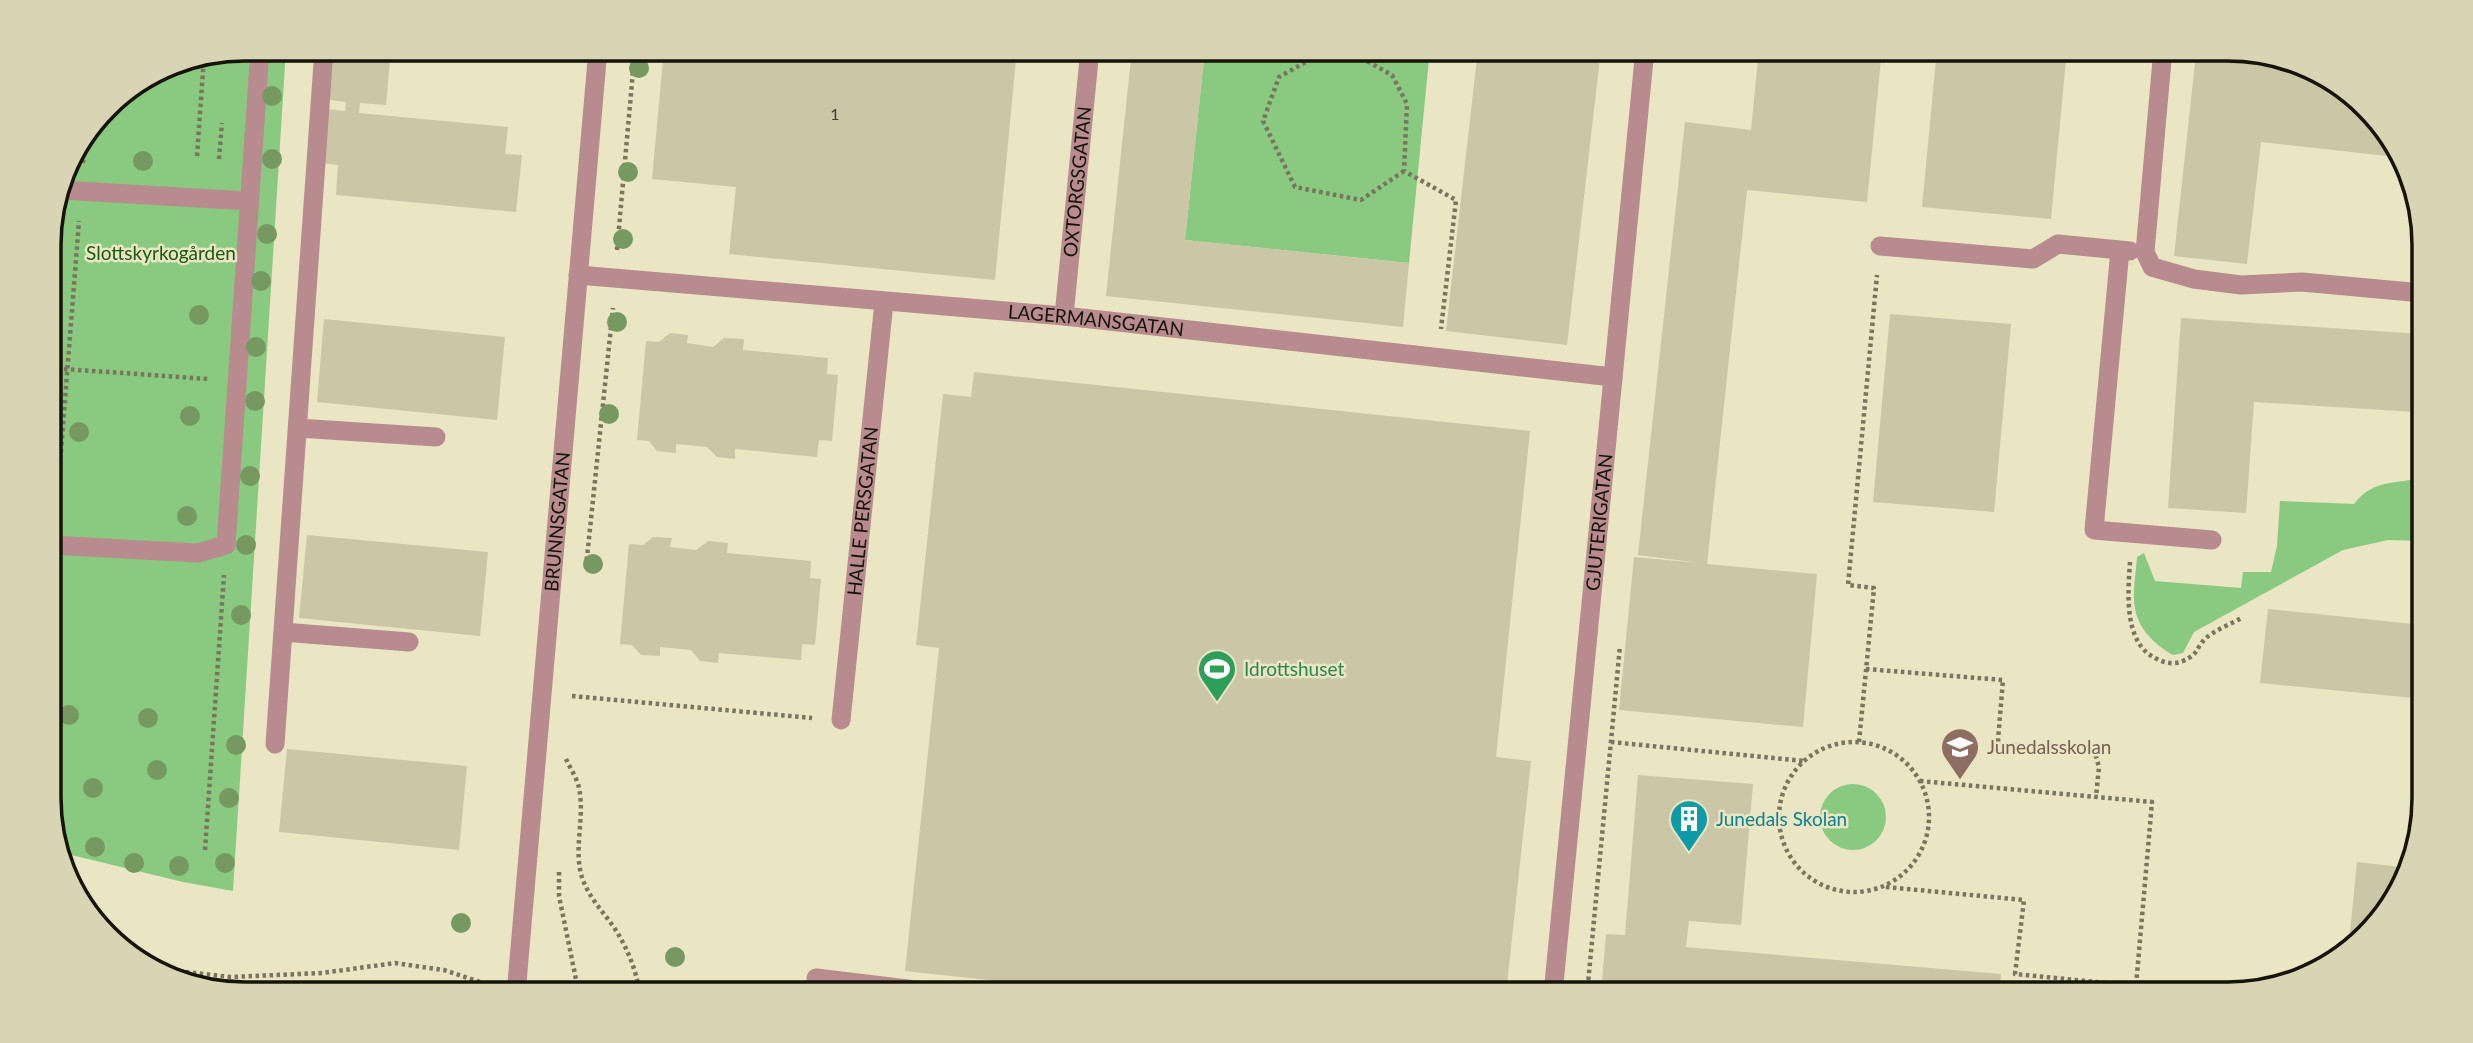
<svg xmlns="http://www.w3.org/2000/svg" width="2473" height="1043" viewBox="0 0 2473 1043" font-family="Lato,sans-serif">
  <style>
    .green { fill: #89ca80 }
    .building { fill: #cbc6a5 }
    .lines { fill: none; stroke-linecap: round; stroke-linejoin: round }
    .path { stroke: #79755f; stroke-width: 4.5; stroke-dasharray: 3.5 3.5; stroke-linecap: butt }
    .service { stroke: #b88b8e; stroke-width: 19 }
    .pedestrian { stroke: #b88b8e; stroke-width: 19 }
    .minor { stroke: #b88b8e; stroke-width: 19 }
    .tree { fill: #769961 }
    .labels { text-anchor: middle; stroke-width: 5; stroke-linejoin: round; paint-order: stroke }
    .number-label { font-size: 16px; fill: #43402f }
    .street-label { font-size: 19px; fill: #161408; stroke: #eae5c3 }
    .park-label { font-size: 19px; fill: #185a10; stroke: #eae5c3 }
    .leisure-label { font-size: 19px; fill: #27864d; stroke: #eae5c3; text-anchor: start }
    .education-label { font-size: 19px; fill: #785e54; stroke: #eae5c3; text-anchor: start }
    .culture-label { font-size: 19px; fill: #0d838f; stroke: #eae5c3; text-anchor: start }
    .rim { fill: none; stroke: #161408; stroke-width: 3.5 }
  </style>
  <rect width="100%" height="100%" fill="#eae5c3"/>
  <path class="green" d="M245 49H286L233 891 183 882 63 853 51 824 49 232 69 158 116 98 171 64Z
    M1205 49H1430L1409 263 1185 240Z
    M2423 477V541L2388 540 2343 550 2194 632 2183 653 2173 655C2156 646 2138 629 2135 608 2132 593 2136 573 2137 557L2144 553 2155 581 2241 588 2243 572H2271L2277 546 2280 501 2354 504C2374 478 2396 485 2423 477Z
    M1820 817a33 33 0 1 1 66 0a33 33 0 1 1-66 0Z"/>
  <path class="building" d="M318 49H391L386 105 360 103 359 113 508 127 505 154 522 155 516 212 336 195 338 165 319 163 324 109 345 111 346 102 314 98Z
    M664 49H1017L995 280 729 254 736 187 652 179Z
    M1132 49H1205L1185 240 1409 263 1403 327 1106 296Z
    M1478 49H1601L1567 345 1446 331Z
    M1759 49H1882L1867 202 1747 190 1707 564 1817 574 1803 727 1619 710 1634 557 1700 563 1638 555 1685 122 1751 130Z
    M1937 49H2067L2051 219 1922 207Z
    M2196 54 2306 66 2383 126 2396 157 2261 142 2247 264 2174 256Z
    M1890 314 2011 324 1994 512 1873 502Z
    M2181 318 2421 334 2416 412 2254 402 2246 513 2168 508Z
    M324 319 505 337 497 420 317 402Z
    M670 333 688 335 687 343 713 347 724 338 744 339 743 350 828 358 827 374 838 375 832 441 819 440 817 457 735 449V459L717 457 707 447 676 444V453L657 451 649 441 637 440 646 341 659 342Z
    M974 372 1530 431 1496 757 1531 761 1506 994H1117L905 971 939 648 916 645 943 394 971 397Z
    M307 535 488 552 480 636 299 618Z
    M653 537 672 538 670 547 696 550 708 541 728 543 727 553 811 561 810 578 821 579 815 645 802 644 801 660 719 653 718 663 700 661 691 650 660 647V656L641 655 632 645 620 644 629 544 643 545Z
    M2268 609 2423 625 2424 699 2260 683Z
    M287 749 467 766 459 850 279 832Z
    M1638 775 1753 784 1741 925 1689 921 1686 947 2001 974 2000 994H1601L1606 934 1625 935Z
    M2357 862 2410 868 2409 872 2348 952Z
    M2053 983 2158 992V994H2052Z"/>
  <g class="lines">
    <path class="path" d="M197 156 204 57
      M219 159 222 123
      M83 163 85 138
      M1404 171 1361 200 1295 187 1263 121 1279 77 1313 58 1349 51 1392 75 1407 104 1404 171 1456 200 1441 329
      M617 250 635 49
      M50 368 209 379
      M56 515 79 221
      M2130 562C2128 593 2123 644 2157 659 2165 663 2174 665 2183 661 2200 653 2195 649 2205 639 2214 630 2232 624 2243 617
      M586 567 613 308
      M50 607 52 573
      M1866 669 2003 680 1998 740 2000 745 2083 749 2095 753 2099 767 2096 797
      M572 696 812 718
      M1611 742 1804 761
      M1859 742 1874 588 1848 585 1877 275
      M1779 817a75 75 0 1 1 150 0a75 75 0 1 1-150 0Z
      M566 759C570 768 577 778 579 788 585 817 574 846 581 874 587 896 603 911 615 929 628 949 636 970 640 994
      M1920 781 2152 802 2136 986
      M205 850 224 575
      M559 872V896L579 994
      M1886 887 2024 900 2015 974 2218 994
      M158 969 231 977 322 973 395 963 444 970 489 985
      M1587 994 1620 646"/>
    <path class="service" d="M2163 49 2145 252 2152 267 2194 279 2241 285 2302 282 2422 293
      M61 190 249 201
      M1880 246 2033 259 2058 244 2130 251
      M2120 250 2094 530 2212 540
      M298 428 436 437
      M50 545 198 553 226 545 260 49
      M283 632 409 642
      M275 744 324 49
      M816 978 949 994"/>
    <path class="pedestrian" id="s1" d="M1064 316 1090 49"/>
    <g class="minor">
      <path id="s2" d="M578 275 1064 316 1613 377"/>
      <path id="s3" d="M841 720 884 302"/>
      <path id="s4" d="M516 994 598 49"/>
      <path id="s5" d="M1553 994 1645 49"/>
    </g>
  </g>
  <g class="tree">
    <circle cx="639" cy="68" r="10"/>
    <circle cx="272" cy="96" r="10"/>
    <circle cx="272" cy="159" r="10"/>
    <circle cx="143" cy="161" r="10"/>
    <circle cx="628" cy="172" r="10"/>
    <circle cx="267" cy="234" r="10"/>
    <circle cx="623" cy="239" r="10"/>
    <circle cx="261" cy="281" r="10"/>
    <circle cx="199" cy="315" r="10"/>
    <circle cx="617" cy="322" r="10"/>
    <circle cx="256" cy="347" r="10"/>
    <circle cx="255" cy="401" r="10"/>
    <circle cx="609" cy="414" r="10"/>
    <circle cx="190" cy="416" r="10"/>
    <circle cx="79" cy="432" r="10"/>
    <circle cx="250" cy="476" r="10"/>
    <circle cx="187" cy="516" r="10"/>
    <circle cx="246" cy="545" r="10"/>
    <circle cx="593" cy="564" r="10"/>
    <circle cx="241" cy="615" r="10"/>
    <circle cx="69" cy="715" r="10"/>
    <circle cx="148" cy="718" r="10"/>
    <circle cx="236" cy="745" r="10"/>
    <circle cx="157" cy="770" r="10"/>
    <circle cx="93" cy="788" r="10"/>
    <circle cx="229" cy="798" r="10"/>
    <circle cx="95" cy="847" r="10"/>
    <circle cx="134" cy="863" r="10"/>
    <circle cx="225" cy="863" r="10"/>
    <circle cx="179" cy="866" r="10"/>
    <circle cx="461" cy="923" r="10"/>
    <circle cx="675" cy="957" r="10"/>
  </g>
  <defs>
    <symbol id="stadium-pin" viewBox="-11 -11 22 30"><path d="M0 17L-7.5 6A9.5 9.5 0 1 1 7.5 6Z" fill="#2e9e5b" stroke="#eae5c3"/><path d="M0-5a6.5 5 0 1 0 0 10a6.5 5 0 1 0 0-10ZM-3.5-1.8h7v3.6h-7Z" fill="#fff"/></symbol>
    <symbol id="school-pin" viewBox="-11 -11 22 30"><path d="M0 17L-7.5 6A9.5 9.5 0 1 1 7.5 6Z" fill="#8d6e63" stroke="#eae5c3"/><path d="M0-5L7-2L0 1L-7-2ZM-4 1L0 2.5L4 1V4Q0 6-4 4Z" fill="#fff"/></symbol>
    <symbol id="building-pin" viewBox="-11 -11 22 30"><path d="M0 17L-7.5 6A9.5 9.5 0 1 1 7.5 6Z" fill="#0f9aa8" stroke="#eae5c3"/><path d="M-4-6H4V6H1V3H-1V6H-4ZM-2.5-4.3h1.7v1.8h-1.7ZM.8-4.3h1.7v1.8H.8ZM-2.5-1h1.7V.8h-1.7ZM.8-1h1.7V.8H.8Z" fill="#fff"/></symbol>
  </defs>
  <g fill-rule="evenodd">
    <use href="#stadium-pin" x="1195" y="647" width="44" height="60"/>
    <use href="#school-pin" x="1938" y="725" width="44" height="60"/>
    <use href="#building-pin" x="1667" y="797" width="44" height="60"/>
  </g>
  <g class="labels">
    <g class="number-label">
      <text x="835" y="120">1</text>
    </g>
    <g class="street-label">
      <text dy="7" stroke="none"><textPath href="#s1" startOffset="135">OXTORGSGATAN</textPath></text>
      <text dy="7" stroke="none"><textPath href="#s2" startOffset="520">LAGERMANSGATAN</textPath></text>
      <text dy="7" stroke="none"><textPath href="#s3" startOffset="210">HALLE PERSGATAN</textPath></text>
      <text dy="7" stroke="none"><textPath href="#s4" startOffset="474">BRUNNSGATAN</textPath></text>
      <text dy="7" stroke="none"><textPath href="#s5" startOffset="474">GJUTERIGATAN</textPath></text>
    </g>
    <g class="park-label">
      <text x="161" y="260">Slottskyrkogården</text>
    </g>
    <g class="leisure-label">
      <text x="1244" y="676">Idrottshuset</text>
    </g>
    <g class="education-label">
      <text x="1987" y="754">Junedalsskolan</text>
    </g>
    <g class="culture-label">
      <text x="1716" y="826">Junedals Skolan</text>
    </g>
  </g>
  <path d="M0 0H2473V1043H0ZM245 61H2228A184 184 0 0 1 2412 245V798A184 184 0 0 1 2228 982H245A184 184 0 0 1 61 798V245A184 184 0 0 1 245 61Z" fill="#d9d4b4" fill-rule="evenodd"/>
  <path class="rim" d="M245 61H2228A184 184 0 0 1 2412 245V798A184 184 0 0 1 2228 982H245A184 184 0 0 1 61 798V245A184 184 0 0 1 245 61Z"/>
</svg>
